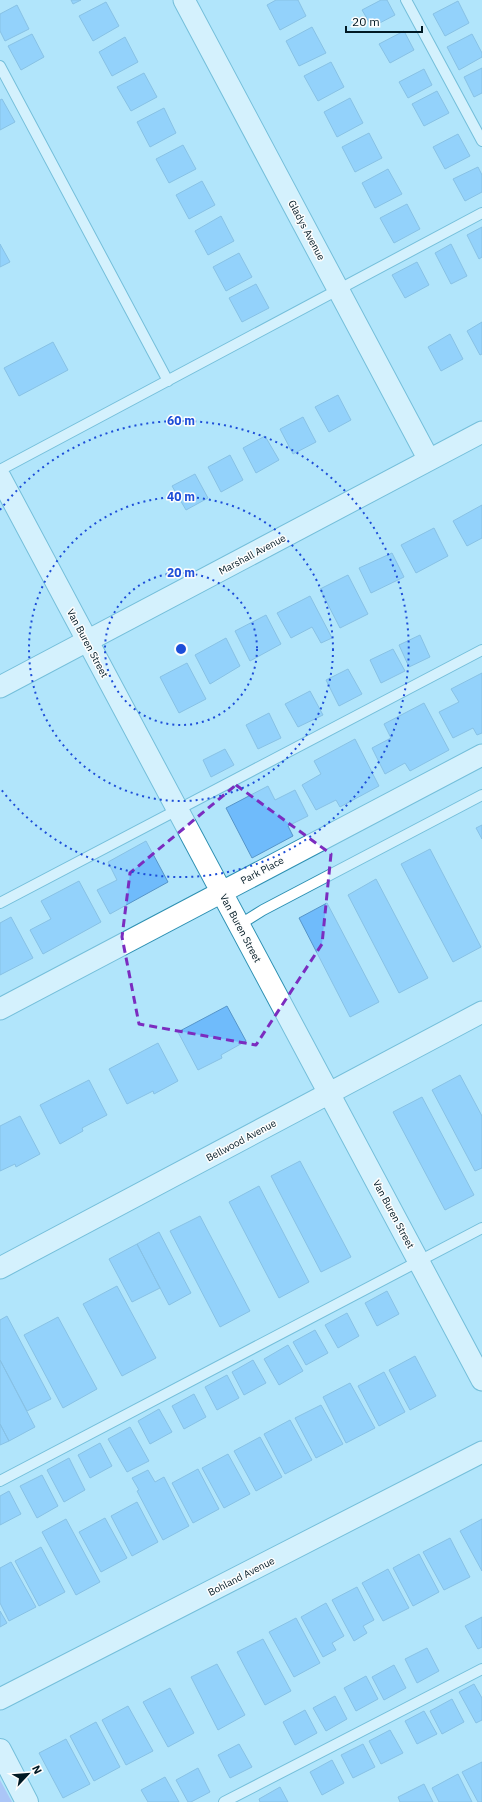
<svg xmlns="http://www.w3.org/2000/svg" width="482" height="1802" viewBox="0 0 482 1802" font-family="'IBM Plex Sans',sans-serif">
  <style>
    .green { fill: #a4a0f1 }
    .building { fill: #6fbbfb; stroke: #5695c9 }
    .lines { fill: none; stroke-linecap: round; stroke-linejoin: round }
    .lane-casing { stroke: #2d90b2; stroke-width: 12 }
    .street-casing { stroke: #2d90b2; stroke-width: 23 }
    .secondary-casing { stroke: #2d90b2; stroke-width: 24 }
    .lane { stroke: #fff; stroke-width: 10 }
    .street { stroke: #fff; stroke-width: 21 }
    .secondary { stroke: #fff; stroke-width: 22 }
    .marked { fill: none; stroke: #7b2cbf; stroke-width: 3; stroke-dasharray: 8 5; stroke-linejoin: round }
    .ring { fill: none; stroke: #1d4ed8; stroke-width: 2; stroke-dasharray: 2 4 }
    .labels { text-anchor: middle; stroke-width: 3; stroke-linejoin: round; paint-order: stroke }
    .street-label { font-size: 10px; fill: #001924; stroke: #fdfdfd }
    .centre { fill: #1d4ed8; stroke: #fdfdfd; stroke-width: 2 }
    .ring-label { font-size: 12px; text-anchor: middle; font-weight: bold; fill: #1d4ed8; stroke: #fdfdfd; stroke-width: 3; stroke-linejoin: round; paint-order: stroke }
  </style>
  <rect width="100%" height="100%" fill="#b1e5fb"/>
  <path class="green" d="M0 1780 12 1802H0Z"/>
  <path class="building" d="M71 0H81L73 4Z
    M276 0H298L306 16 280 30 267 5Z
    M381 0H387L395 15 372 27 362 10Z
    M458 1 469 23 445 36 433 14Z
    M106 2 119 26 93 41 79 16Z
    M17 5 29 29 5 41 0 31V14Z
    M312 27 326 53 299 66 286 41Z
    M404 31 414 50 390 63 379 44Z
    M32 34 44 57 21 70 8 46Z
    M472 34 482 53V57L459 70 447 47Z
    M125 37 138 62 112 76 99 52Z
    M331 62 344 87 318 101 304 76Z
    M482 68V93L474 97 464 77Z
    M424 69 432 85 408 98 399 82Z
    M144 73 157 97 131 111 117 87Z
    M437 91 449 113 424 126 412 104Z
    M350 98 363 123 337 137 324 112Z
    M2 99 15 122 0 130V100Z
    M164 108 176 133 150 147 137 122Z
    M369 133 382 158 355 172 342 147Z
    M458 134 470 156 445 169 433 147Z
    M183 145 196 169 169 183 156 159Z
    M478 167 482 175V192L465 201 453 179Z
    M388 169 402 194 375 208 362 183Z
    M202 181 215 205 189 219 176 195Z
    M407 204 420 229 394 243 380 218Z
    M221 216 234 241 208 255 195 231Z
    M482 227V257L479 259 467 235Z
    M0 244 10 262 0 267Z
    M451 244 467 276 451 284 435 253Z
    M239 253 252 277 226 291 213 267Z
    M417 262 429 285 405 298 392 275Z
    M256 284 269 308 242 322 229 298Z
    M482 322V354L480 355 467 331Z
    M450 334 463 359 441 371 428 347Z
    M53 342 68 370 19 396 4 368Z
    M338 395 351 420 329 432 315 407Z
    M303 417 316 442 293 454 280 429Z
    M265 436 279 460 256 473 243 448Z
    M230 455 243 480 221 492 208 467Z
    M195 474 208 498 186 510 172 486Z
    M482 505V538L467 546 453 521Z
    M434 528 448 556 416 573 401 545Z
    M392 553 404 577 371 593 359 568Z
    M348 575 368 614 340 628 320 589Z
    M310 596 332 638 321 643 312 627 291 638 277 613Z
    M266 615 281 644 250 661 235 631Z
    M420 635 430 657 409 667 399 645Z
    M226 638 240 666 210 684 195 655Z
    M393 649 405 671 381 683 370 660Z
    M187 663 206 699 179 713 160 677Z
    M348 669 362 694 339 706 326 680Z
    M482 673V733L477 735 473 728 453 738 439 712 459 702 451 689Z
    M310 691 323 715 298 727 285 704Z
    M424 703 449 750 410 771 405 763 385 774 372 748 391 738 384 724Z
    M269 713 281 738 258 749 246 725Z
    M355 739 379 786 340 807 336 800 316 810 302 785 321 774 314 761Z
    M225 749 234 765 211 777 203 760Z
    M268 786 275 800 295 790 308 816 288 826 293 836 252 858 226 808Z
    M482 825V839L476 828Z
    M146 841 168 882 110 914 97 890 117 880 108 862Z
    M430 849 481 947 453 962 401 864Z
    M376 879 428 978 399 993 348 895Z
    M79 881 101 922 43 954 30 930 51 919 41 901Z
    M327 903 379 1002 350 1017 299 918Z
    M11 917 33 958 0 975V923Z
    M227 1006 246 1041 221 1055 222 1058 198 1070 178 1032Z
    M158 1043 178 1081 154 1094 153 1091 127 1104 109 1069Z
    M460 1075 482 1116V1168L475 1171 432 1090Z
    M89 1080 107 1115 82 1128 83 1131 60 1144 40 1105Z
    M422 1097 474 1195 445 1210 393 1112Z
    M20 1116 40 1154 16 1167 15 1164 0 1171V1126Z
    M300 1161 351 1257 321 1272 271 1176Z
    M259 1186 309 1282 279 1298 229 1202Z
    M200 1216 250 1311 220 1327 170 1231Z
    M159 1232 191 1293 169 1305 137 1244Z
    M137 1244 160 1288 132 1302 109 1259Z
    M117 1286 156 1358 122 1376 83 1304Z
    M387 1291 399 1314 377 1326 365 1303Z
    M347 1313 359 1336 338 1348 325 1325Z
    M7 1316 51 1399 27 1411 0 1360V1320Z
    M58 1317 97 1389 63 1408 24 1335Z
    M315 1330 328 1353 306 1365 293 1342Z
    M288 1345 303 1371 279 1385 264 1359Z
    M415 1356 436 1396 410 1410 389 1370Z
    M0 1360 35 1427 9 1441 0 1424Z
    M253 1360 266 1383 244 1395 232 1372Z
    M384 1372 405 1412 379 1426 358 1386Z
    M227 1375 239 1398 217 1410 205 1387Z
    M350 1383 375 1428 346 1443 323 1397Z
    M194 1394 206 1417 184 1429 172 1406Z
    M321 1405 343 1444 316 1458 295 1418Z
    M159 1409 172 1432 150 1444 138 1421Z
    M290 1420 312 1460 285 1474 264 1434Z
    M0 1424 9 1441 0 1445Z
    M130 1427 149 1461 127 1472 108 1439Z
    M260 1437 282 1477 256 1491 234 1451Z
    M100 1443 112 1466 90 1478 78 1455Z
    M228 1454 250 1494 224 1508 202 1468Z
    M69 1458 85 1490 64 1502 47 1470Z
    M198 1469 219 1509 193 1523 172 1483Z
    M148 1470 155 1482 164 1477 189 1526 163 1540 137 1491 139 1490 132 1478Z
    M42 1475 58 1506 37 1518 20 1486Z
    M9 1491 21 1514 0 1525V1496Z
    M137 1502 158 1542 132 1556 111 1516Z
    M105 1518 127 1558 101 1572 79 1532Z
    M66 1519 100 1582 76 1595 42 1532Z
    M482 1519V1571L460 1531Z
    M450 1538 470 1577 444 1590 423 1552Z
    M41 1547 65 1592 39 1606 15 1561Z
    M419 1554 439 1592 413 1606 393 1568Z
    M11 1562 36 1607 9 1621 0 1603V1568Z
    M388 1569 409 1608 383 1621 362 1583Z
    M357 1587 374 1620 363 1626 367 1633 354 1641 332 1600Z
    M326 1603 344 1636 332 1643 336 1650 323 1657 301 1617Z
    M0 1611 7 1623 0 1627Z
    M482 1617V1647L478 1649 465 1626Z
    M296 1618 320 1663 294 1677 269 1632Z
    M263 1639 291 1691 265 1705 237 1652Z
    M427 1648 439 1671 417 1683 405 1659Z
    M217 1664 245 1715 218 1730 191 1677Z
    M394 1665 406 1688 384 1700 372 1677Z
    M366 1676 378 1699 356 1711 344 1688Z
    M474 1684 482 1698V1720L476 1723 459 1692Z
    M170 1688 194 1733 168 1747 143 1702Z
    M335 1696 347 1719 326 1731 313 1708Z
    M452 1699 464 1722 442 1734 430 1711Z
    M128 1706 153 1751 126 1765 102 1720Z
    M305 1710 317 1733 295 1745 283 1722Z
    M424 1711 437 1734 417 1744 405 1721Z
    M96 1722 120 1767 94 1781 70 1736Z
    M390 1730 403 1753 381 1764 369 1741Z
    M66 1739 90 1784 63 1798 39 1753Z
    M239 1744 252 1767 230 1778 218 1755Z
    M363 1744 375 1767 353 1778 341 1755Z
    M332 1760 344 1783 322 1795 310 1772Z
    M482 1762V1802H478L462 1772Z
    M198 1768 210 1792 191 1802H188L176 1780Z
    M458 1774 472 1802H439L432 1788Z
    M165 1777 179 1802H148L141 1790Z
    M424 1784 433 1802H400L398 1797Z
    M280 1787 288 1802H260L259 1799Z"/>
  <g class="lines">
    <defs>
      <path id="lane" d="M406 0 482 141
        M0 66 168 381
        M0 470 482 213
        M0 903 482 650
        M239 925 263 910 482 795
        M0 1481 482 1228
        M224 1802 482 1669"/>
      <path id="street" d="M184 0 429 460
        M0 477 482 1380
        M0 687 482 432
        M0 1009 482 755
        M0 1268 482 1012
        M0 1699 482 1452"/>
      <path id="secondary" d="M0 1750 27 1802"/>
    </defs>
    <use href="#lane" class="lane-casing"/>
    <use href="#street" class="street-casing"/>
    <use href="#secondary" class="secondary-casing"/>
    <use href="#lane" class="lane"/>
    <use href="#street" class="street"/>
    <use href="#secondary" class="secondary"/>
  </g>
  <path d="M0 0H482V1802H0ZM236 785 331 854 322 944 256 1045 139 1024 122 937 130 873Z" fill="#b1e5fb" fill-opacity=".55" fill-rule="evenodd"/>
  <path class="marked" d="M236 785 331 854 322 944 256 1045 139 1024 122 937 130 873Z"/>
  <g class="ring">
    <circle cx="181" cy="649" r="76"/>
    <circle cx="181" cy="649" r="152"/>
    <path d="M0 510A228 228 0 1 1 0 788"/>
  </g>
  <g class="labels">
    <g class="street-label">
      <text transform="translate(307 230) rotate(62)" y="4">Gladys Avenue</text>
      <text transform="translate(252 554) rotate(-28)" y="4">Marshall Avenue</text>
      <text transform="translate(88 643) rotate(62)" y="4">Van Buren Street</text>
      <text transform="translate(262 870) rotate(-28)" y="4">Park Place</text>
      <text transform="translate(241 928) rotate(62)" y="4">Van Buren Street</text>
      <text transform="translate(241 1140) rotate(-28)" y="4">Bellwood Avenue</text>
      <text transform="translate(394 1214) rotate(62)" y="4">Van Buren Street</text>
      <text transform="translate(241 1576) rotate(-27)" y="4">Bohland Avenue</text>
    </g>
  </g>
  <circle cx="181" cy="649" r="6" class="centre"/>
  <g class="ring-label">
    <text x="181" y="425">60 m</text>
    <text x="181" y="501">40 m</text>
    <text x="181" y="577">20 m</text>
  </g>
  <g transform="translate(28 1774) rotate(64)" stroke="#fdfdfd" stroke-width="3" paint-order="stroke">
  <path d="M0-3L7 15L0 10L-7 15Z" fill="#001924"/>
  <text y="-6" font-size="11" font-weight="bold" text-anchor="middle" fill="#001924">N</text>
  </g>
  <path d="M346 26v6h76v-6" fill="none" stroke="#001924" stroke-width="2"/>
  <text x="352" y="26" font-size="12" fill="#001924" stroke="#fdfdfd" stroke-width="3" paint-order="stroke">20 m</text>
</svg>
